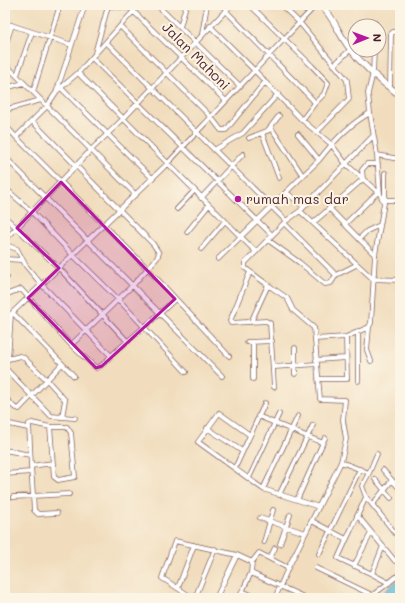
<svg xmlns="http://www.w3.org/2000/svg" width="405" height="603" viewBox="0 0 405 603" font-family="Mali,sans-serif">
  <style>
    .water { fill: #5cbeda; stroke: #536e82 }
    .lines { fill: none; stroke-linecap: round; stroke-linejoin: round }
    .street-casing { stroke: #84625e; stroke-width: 5.5 }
    .secondary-casing { stroke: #84625e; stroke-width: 7 }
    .street { stroke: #fff; stroke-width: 4 }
    .secondary { stroke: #fff; stroke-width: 5.5 }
    .marked { fill: #b5179e; fill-opacity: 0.2; stroke: #b5179e; stroke-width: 3; stroke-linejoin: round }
    .poi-dot { fill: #b5179e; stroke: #fcf5e5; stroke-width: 1.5 }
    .labels { text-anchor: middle; stroke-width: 4; stroke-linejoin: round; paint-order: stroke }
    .street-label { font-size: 14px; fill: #4a1f2b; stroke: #fcf5e5 }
    .poi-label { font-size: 14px; fill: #4a1f2b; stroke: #fcf5e5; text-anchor: start }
  </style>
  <rect width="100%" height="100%" fill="#fcf5e5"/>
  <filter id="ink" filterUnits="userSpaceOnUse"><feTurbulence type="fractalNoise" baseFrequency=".025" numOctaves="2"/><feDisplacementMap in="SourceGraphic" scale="8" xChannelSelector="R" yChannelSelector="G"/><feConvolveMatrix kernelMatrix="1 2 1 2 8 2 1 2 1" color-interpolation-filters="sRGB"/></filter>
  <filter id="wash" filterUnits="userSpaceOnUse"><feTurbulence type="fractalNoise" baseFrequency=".012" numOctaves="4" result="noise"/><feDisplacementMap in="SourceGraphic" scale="16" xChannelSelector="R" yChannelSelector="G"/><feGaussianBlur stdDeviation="0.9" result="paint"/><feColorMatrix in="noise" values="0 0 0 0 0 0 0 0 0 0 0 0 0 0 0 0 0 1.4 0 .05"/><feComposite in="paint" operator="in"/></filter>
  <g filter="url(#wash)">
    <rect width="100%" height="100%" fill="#f1ddbd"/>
    <path class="water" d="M400 578V593L394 598H377Z"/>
  </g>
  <g filter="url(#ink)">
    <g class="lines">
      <defs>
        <path id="street" d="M102 5 135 9
          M157 5 240 86
          M218 5 229 7
          M250 5 312 66 328 83 324 94 315 103
          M281 5 300 23 347 80 349 99 317 132
          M133 11 226 101
          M227 12 312 99 315 103 302 120
          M5 23 72 45
          M120 26 211 117 221 130H226L265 82 302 120 331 144 346 164 380 194
          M210 26 263 79
          M375 26V23
          M180 27 186 5
          M202 34 207 5
          M106 42 286 221
          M5 46 12 25
          M95 53 108 6
          M92 58 272 235
          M5 64 136 195
          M334 65 351 49
          M78 73 256 252
          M17 75 32 32
          M5 88 24 83
          M61 88 152 178
          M390 88 391 34 393 32H400
          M57 90 85 5
          M33 92 60 5
          M5 110 41 100
          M32 121 153 244 159 253 157 258 133 285 71 345
          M5 125 16 137 47 106 57 91 78 73 139 5
          M268 130 279 116
          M262 133 279 178
          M298 134 319 160
          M16 137 147 268 229 356
          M249 138 272 129 303 176
          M214 150 243 133 278 94
          M377 155 399 159
          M5 157 222 376
          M385 173V199
          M5 188 32 212 73 255 118 299 186 372
          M286 192 304 207
          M201 198 243 154
          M385 200H400
          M329 208 375 255
          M177 209 194 191
          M300 211 373 279 400 280
          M5 217 59 268 128 342
          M284 223 336 275 356 265
          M313 223 363 179 362 170 367 164H378
          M345 224 378 192
          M187 232 209 205
          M359 239 367 231 380 225
          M5 240 91 150 123 119 231 5
          M268 240 300 263 325 284 331 283 336 275
          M5 243 6 245 17 249 26 266 42 285 111 356
          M201 249 225 221
          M5 259 22 260
          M218 259 319 160C333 142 349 124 370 113
          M250 272 230 321 231 323 266 321 270 323 274 387
          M5 277H7
          M268 285 287 298 293 310 314 328 320 399 345 400 343 420 346 439 341 462 288 568 275 598
          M5 295 21 289 71 345 96 368C104 366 106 360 112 355 133 336 155 319 175 299
          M13 313 74 376
          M251 322 268 285 245 268V263L286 221 300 211 373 136
          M369 327 367 350 371 361
          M315 339 346 337
          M247 342 272 341
          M253 342V379
          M295 348V365
          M316 360 346 358
          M5 363 8 359 11 314 167 164 316 5
          M295 366V374
          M274 367 317 364
          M5 368 51 416 62 417 65 400 47 380 23 357 20 356 8 359
          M318 379H347L346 337 369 327 371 323 375 255 384 203 380 194 377 155 370 113 368 93 373 73 374 50
          M358 381V331
          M5 397 14 407 19 409 62 364
          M258 416 323 443
          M62 417 75 418
          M5 423 28 428
          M207 428 242 451
          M250 435 219 413 198 442 263 489 319 507
          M5 450 30 455
          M341 462 369 473 362 486 366 497
          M53 463 31 466 34 510 38 514 57 513
          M31 466 29 424 32 423 50 427H67L71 433 75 477 58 480 54 477 50 427
          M235 468 265 403
          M383 470 399 488
          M369 473 377 454
          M5 474 31 472
          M249 478 279 414
          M375 479 391 498
          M263 489 298 416
          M279 495 313 425
          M13 497 69 494
          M297 500 325 438
          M373 504 392 480
          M357 515 395 561
          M260 518 305 533
          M312 521 346 539
          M264 542 273 510
          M280 544 290 515
          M383 546 372 574 338 558 366 497 400 539
          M319 554 360 469
          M270 558 275 548
          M354 566 371 533
          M316 568 372 595
          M251 573 306 598
          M372 574 389 583
          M178 588 194 545
          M242 591 258 598
          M193 598 162 578 175 541 237 555
          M195 598 215 549
          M216 598 237 555 252 562
          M239 598 251 573 252 562 259 553 288 568
          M369 598 400 574"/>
        <path id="secondary" d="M320 5C333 15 338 33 348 46 362 65 381 82 400 95"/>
      </defs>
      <use href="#street" class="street-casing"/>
      <use href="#secondary" class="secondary-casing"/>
      <use href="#street" class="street"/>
      <use href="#secondary" class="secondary"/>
    </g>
  </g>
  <path class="marked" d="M61 182 175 299 102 366 96 368 28 298 59 268 17 228Z"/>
  <circle class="poi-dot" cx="238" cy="199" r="4"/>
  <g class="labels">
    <g class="street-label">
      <text transform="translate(196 56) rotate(45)" y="5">Jalan Mahoni</text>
    </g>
    <g class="poi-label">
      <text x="246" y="204">rumah mas dar</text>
    </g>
  </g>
  <rect width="405" height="603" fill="none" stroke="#fcf5e5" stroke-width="20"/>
  <g transform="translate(367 38) rotate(89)"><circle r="19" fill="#fcf5e5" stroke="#b59f9b"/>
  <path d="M0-3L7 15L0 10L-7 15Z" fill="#b5179e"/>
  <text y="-6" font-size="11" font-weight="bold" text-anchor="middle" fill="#4a1f2b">N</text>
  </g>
</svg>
